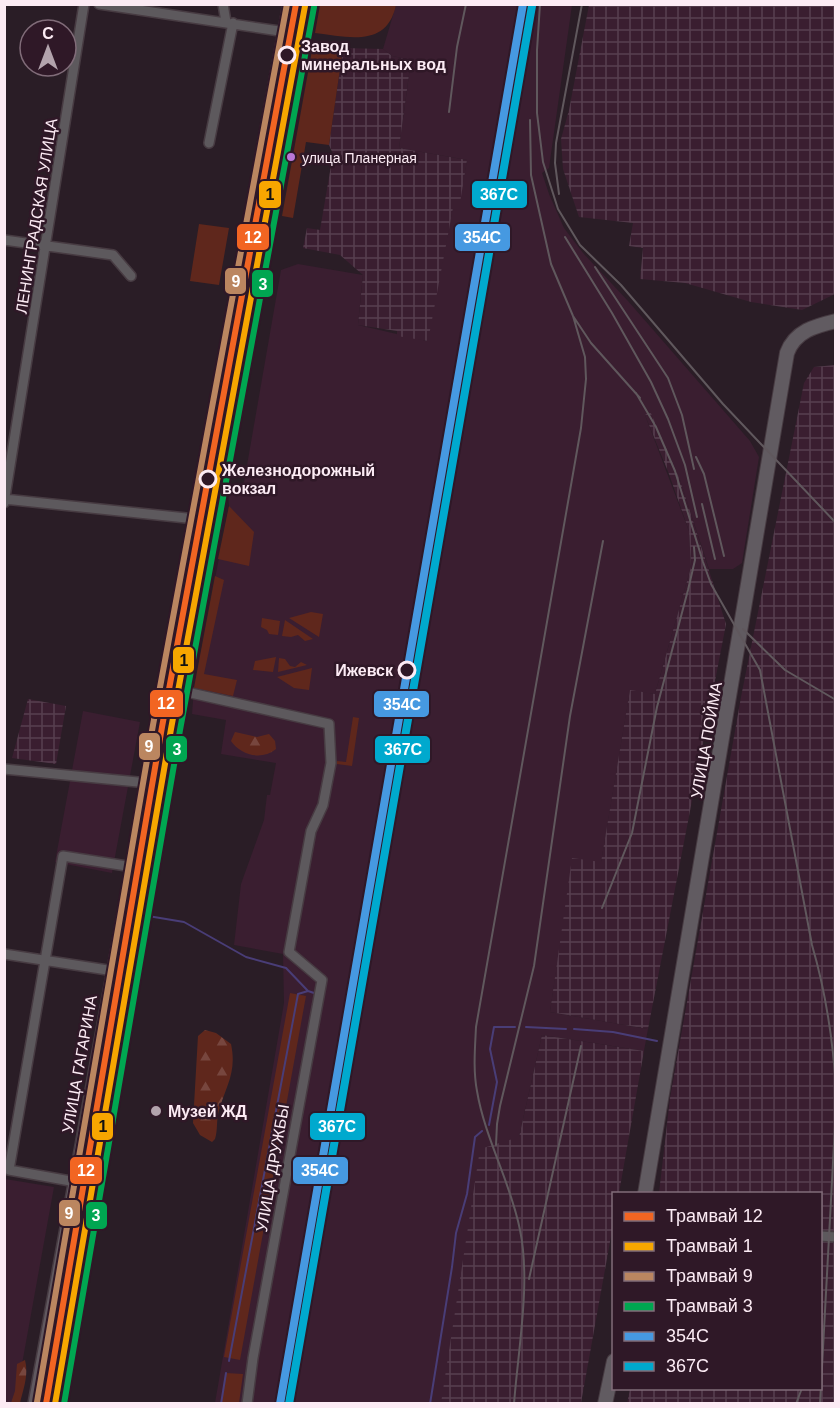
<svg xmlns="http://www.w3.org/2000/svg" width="840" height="1408" viewBox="0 0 840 1408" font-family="Arial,sans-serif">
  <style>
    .built { fill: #3a1e30 }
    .industrial { fill: url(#industrial-grid) }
    .green { fill: #5f271c }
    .forest { fill: url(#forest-firs) }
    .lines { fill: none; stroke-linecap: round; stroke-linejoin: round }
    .stream { stroke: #493d77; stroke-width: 2 }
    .minor-casing { stroke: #473b42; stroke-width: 12 }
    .tertiary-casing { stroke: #473b42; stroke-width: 15 }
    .secondary-casing { stroke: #473b42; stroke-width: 16 }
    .primary-casing { stroke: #473b42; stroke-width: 18 }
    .minor { stroke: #5d595d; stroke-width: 9 }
    .tertiary { stroke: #5d595d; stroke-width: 12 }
    .secondary { stroke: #615b61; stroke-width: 14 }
    .primary { stroke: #615960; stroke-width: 15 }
    .tram { stroke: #60585d; stroke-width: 1.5 }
    .rail { stroke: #60585d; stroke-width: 2 }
    .rail-1-casing { stroke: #2f1827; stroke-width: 12 }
    .rail-2-casing { stroke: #2f1827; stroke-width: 12 }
    .rail-1 { stroke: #4699e1; stroke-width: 8 }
    .rail-2 { stroke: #00a9ce; stroke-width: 8 }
    .tram-1-casing { stroke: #2f1827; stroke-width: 10 }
    .tram-2-casing { stroke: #2f1827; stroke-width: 10 }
    .tram-3-casing { stroke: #2f1827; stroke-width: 10 }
    .tram-4-casing { stroke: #2f1827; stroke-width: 10 }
    .tram-1 { stroke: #f26522; stroke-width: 6 }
    .tram-2 { stroke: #f7a600; stroke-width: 6 }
    .tram-3 { stroke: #bb8660; stroke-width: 6 }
    .tram-4 { stroke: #00a651; stroke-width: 6 }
    .stop-dot { fill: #2f1827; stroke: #fcebf4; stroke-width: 3 }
    .bus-dot { fill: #ba77d6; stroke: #2f1827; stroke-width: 2 }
    .poi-dot { fill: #b2a3ac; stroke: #2f1827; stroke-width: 2 }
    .labels { text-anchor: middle; stroke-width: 5; stroke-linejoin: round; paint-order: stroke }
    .bus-label { font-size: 14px; fill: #fcebf4; stroke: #2f1827; text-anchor: start }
    .stop-label { font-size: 16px; font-weight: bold; fill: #fcebf4; stroke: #2f1827; text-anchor: start }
    .street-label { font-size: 16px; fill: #fcebf4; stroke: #2f1827 }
    .poi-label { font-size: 16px; font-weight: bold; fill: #fcebf4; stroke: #2f1827; text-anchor: start }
    .line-badge { stroke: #2f1827; stroke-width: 2 }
    .badge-label { font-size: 16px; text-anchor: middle; font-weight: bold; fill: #fff }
    .pale-badge-label { font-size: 16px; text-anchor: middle; font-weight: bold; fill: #111 }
  </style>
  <defs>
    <pattern id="industrial-grid" width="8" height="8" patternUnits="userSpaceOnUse" patternTransform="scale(1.5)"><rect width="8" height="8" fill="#3a1e30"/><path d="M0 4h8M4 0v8" fill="none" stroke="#573f4f"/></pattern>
    <pattern id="forest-firs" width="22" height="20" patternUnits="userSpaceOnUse" patternTransform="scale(1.5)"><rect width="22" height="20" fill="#5f271c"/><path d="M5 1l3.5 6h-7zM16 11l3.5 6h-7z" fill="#77463e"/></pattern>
  </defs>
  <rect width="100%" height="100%" fill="#2a1d26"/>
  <path class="built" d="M396 5H572L549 168 542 173 549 194 564 228 583 253 628 301 750 441 759 457 742 563 733 569H709L680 480 650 412 645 415 689 531 691 567 655 694 630 691 601 863 573 859 550 1012 648 1029 644 1051 542 1035 519 1137 441 1403H215L284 1003 283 954 234 945 241 884 264 820 267 795H270L276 763 221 754 226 720 192 714 194 688 229 506 228 491 242 494 281 270 298 264 363 275 358 325 427 341 453 207 458 208 467 160 399 148 411 60 392 56 383 49Z
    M83 711 140 722 112 873 55 862Z
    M5 1179 54 1187 15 1403 5 1404Z"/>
  <path class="industrial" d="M589 5H835V294L802 310 751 302 685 283 640 279 643 248 629 246 633 223 579 217 563 169 561 139 569 110Z
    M343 48 383 49 392 56 411 60 399 148 467 160 459 209 453 208 428 341 397 336V331L358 325 363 275 340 255 303 248 307 228 320 230 333 154 329 145Z
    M835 365V1403L627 1404 630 1389 820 1388V1194L659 1193 670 1098 741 697 804 383 814 367Z
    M650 411 680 480 726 624 648 1029 550 1012 572 858 601 862 630 690 655 694 691 567 689 531 669 474 645 415Z
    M28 699 66 706 56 764 12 758Z
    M542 1035 644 1051 619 1193 614 1194 613 1225 581 1403H441L480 1149 519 1137Z"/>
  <path class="green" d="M320 5V4L396 5C387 48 348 37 315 33Z
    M313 45 343 48 329 145 306 142 293 218 282 216Z
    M199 224 229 228 219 285 190 281Z
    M229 506 254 532 249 566 218 559Z
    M215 576 224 580 204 674 237 680 233 696 194 688Z
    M311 612 323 614 319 637 289 618Z
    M262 618 280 621 278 635 269 634 267 630 261 627Z
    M285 620 313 639 305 641 298 635 291 637 282 636Z
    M276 657 273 672 253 670 255 661Z
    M279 658 285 659 290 666 295 667 301 662 307 665 278 672Z
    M312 668 309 690 294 688 277 677Z
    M353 717 359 718 352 766 337 764V761L346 762Z
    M159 789 165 791 156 844 150 843Z
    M147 850 155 851 134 979 126 978Z
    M124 985 132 986 119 1063 111 1062Z
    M290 993 306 996 240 1360 224 1357Z
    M109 1067 118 1069 94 1209 85 1207Z
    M84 1215 93 1216 60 1403H56L78 1260 77 1246Z
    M226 1373 243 1374 239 1403H221Z"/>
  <path class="forest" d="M235 732 257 737 269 734 275 741 276 749C261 761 241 755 231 741Z
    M205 1030 216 1033 231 1044C237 1072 226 1086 219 1110 216 1120 218 1130 215 1139L212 1142 200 1135 193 1123 198 1036Z
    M25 1360C29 1375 23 1390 20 1403H11L15 1391 17 1364Z"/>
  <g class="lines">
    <path class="stream" d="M160 841 167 794
      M148 916 184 922 246 957 286 968 308 991
      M138 977 158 855
      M526 1027 566 1029
      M574 1029 613 1032 657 1041
      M489 1125 497 1082 490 1049 494 1027H515
      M229 1361 298 994 308 991 314 993
      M62 1404 135 990
      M221 1404 226 1373
      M430 1404 452 1267 456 1233 467 1194 475 1137 482 1131"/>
    <defs>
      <path id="minor" d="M99 4 286 32
        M223 4 226 22
        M209 143 233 23
        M4 240 113 255 131 276
        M4 499 196 519
        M4 503 84 4
        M182 691 329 724 331 763 323 805 311 831 289 952 322 980 253 1358 247 1404
        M4 769 148 783
        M4 954 114 971
        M76 1182 9 1170 63 856 133 867
        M820 1236 836 1237"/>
      <path id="tertiary" d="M146 795 166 778 181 699"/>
      <path id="secondary" d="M645 1194 787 353C795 331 815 326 836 321
        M605 1404 614 1361"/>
      <path id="primary" d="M164 724 182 691 305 4
        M36 1404 291 4"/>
    </defs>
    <use href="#minor" class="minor-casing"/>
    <use href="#tertiary" class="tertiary-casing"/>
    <use href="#secondary" class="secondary-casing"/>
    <use href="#primary" class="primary-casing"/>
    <use href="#minor" class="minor"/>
    <use href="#tertiary" class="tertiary"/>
    <use href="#secondary" class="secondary"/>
    <use href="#primary" class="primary"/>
    <path class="tram" d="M54 1404 76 1262V1247"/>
    <path class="rail" d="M540 4 537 50V113L543 162 558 209 580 245 621 285 723 404 836 523
      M449 112 457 47 466 4
      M530 120 531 175 551 264 573 316 591 343 640 398
      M559 194 555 163 556 143 582 4
      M565 237 612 313 651 382 668 419 685 465 697 517
      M595 267 668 378 682 415 694 469
      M636 393 656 427 675 471 703 562 711 584 760 670 812 945C826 993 833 1040 836 1089
      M696 457 704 474 724 556
      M702 504 715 559
      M743 629 785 670 836 700
      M602 908 632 833 657 707 688 590 695 560 694 547
      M496 1145 497 1124 500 1106 534 966 570 716 603 541
      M529 1279 581 1046
      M514 1404C518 1350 531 1282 520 1230 511 1183 485 1139 477 1091 473 1070 475 1048 476 1027L581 428 586 379 585 357 573 316
      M796 1404 802 1388
      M820 1404 836 1107"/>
    <defs>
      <path id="rail-1" d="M280 1404 523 4"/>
      <path id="rail-2" d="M289 1404 532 6"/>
    </defs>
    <use href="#rail-1" class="rail-1-casing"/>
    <use href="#rail-2" class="rail-2-casing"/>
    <use href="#rail-1" class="rail-1"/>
    <use href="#rail-2" class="rail-2"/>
    <defs>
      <path id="tram-1" d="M46 1404 162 727 296 4"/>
      <path id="tram-2" d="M55 1404 171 729 305 6"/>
      <path id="tram-3" d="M37 1402 153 725 287 4"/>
      <path id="tram-4" d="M64 1404 180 730 314 7"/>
    </defs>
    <use href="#tram-1" class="tram-1-casing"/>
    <use href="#tram-2" class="tram-2-casing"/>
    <use href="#tram-3" class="tram-3-casing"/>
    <use href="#tram-4" class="tram-4-casing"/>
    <use href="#tram-1" class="tram-1"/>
    <use href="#tram-2" class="tram-2"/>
    <use href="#tram-3" class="tram-3"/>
    <use href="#tram-4" class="tram-4"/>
  </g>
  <g class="stop-dot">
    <circle cx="287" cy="55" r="8"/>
    <circle cx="208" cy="479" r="8"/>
    <circle cx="407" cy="670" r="8"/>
  </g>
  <circle class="bus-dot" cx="291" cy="157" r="5"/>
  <circle class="poi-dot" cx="156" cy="1111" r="6"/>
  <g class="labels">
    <g class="bus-label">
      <text x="302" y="163">улица Планерная</text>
    </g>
    <g class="stop-label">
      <text x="301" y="52">Завод<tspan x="301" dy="18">минеральных вод</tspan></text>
      <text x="222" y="476">Железнодорожный<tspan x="222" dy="18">вокзал</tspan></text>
      <text x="393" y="676" text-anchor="end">Ижевск</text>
    </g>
    <g class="street-label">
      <text transform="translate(36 216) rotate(-81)" y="6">ЛЕНИНГРАДСКАЯ УЛИЦА</text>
      <text transform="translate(706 740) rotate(-80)" y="6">УЛИЦА ПОЙМА</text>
      <text transform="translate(79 1064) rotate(-80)" y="6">УЛИЦА ГАГАРИНА</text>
      <text transform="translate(272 1168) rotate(-80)" y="6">УЛИЦА ДРУЖБЫ</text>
    </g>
    <g class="poi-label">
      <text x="168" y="1117">Музей ЖД</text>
    </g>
  </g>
  <g class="line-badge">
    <rect x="258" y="180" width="24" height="29" rx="6" fill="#f7a600"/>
    <rect x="471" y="180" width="57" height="29" rx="6" fill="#00a9ce"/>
    <rect x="236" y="223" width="34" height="28" rx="6" fill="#f26522"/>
    <rect x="454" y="223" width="57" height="29" rx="6" fill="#4699e1"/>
    <rect x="224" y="267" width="23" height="28" rx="6" fill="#bb8660"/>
    <rect x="251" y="269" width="23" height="29" rx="6" fill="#00a651"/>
    <rect x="172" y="646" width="23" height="28" rx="6" fill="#f7a600"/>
    <rect x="149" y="689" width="35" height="29" rx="6" fill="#f26522"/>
    <rect x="373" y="690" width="57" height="28" rx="6" fill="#4699e1"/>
    <rect x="138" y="732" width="23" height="29" rx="6" fill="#bb8660"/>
    <rect x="165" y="735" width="23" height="28" rx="6" fill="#00a651"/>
    <rect x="374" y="735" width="57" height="29" rx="6" fill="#00a9ce"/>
    <rect x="91" y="1112" width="23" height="29" rx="6" fill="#f7a600"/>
    <rect x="309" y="1112" width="57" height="29" rx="6" fill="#00a9ce"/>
    <rect x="69" y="1156" width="34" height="29" rx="6" fill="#f26522"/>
    <rect x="292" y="1156" width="57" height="29" rx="6" fill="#4699e1"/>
    <rect x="58" y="1199" width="23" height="28" rx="6" fill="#bb8660"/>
    <rect x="85" y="1201" width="23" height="29" rx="6" fill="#00a651"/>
  </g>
  <g class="badge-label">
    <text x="499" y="200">367С</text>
    <text x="253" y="243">12</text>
    <text x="482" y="243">354С</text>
    <text x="236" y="287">9</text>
    <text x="263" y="290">3</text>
    <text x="166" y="709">12</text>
    <text x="402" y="710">354С</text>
    <text x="149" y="752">9</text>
    <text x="177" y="755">3</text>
    <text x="403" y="755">367С</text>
    <text x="337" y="1132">367С</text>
    <text x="86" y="1176">12</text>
    <text x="320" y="1176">354С</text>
    <text x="69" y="1219">9</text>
    <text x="96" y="1221">3</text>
  </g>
  <g class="pale-badge-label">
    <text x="270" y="200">1</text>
    <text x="184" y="666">1</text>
    <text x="103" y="1132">1</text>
  </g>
  <rect width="840" height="1408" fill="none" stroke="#fcebf4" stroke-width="12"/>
  <rect x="612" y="1192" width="210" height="198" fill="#2f1827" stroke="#816c79" stroke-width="1.5"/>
  <rect x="624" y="1212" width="30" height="9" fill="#f26522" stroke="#816c79" stroke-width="1.5"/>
  <text x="666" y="1222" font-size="18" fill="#fcebf4">Трамвай 12</text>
  <rect x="624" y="1242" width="30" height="9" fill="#f7a600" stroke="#816c79" stroke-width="1.5"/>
  <text x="666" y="1252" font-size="18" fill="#fcebf4">Трамвай 1</text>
  <rect x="624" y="1272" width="30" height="9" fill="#bb8660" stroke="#816c79" stroke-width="1.5"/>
  <text x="666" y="1282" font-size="18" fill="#fcebf4">Трамвай 9</text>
  <rect x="624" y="1302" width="30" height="9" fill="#00a651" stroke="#816c79" stroke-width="1.5"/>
  <text x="666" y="1312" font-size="18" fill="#fcebf4">Трамвай 3</text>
  <rect x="624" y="1332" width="30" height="9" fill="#4699e1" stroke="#816c79" stroke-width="1.5"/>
  <text x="666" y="1342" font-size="18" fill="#fcebf4">354С</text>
  <rect x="624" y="1362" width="30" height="9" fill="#00a9ce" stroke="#816c79" stroke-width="1.5"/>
  <text x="666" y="1372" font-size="18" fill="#fcebf4">367С</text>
  <g transform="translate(48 48)"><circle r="28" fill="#2f1827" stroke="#816c79" stroke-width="1.5"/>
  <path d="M0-4.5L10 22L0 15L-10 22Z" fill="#b2a3ac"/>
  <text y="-9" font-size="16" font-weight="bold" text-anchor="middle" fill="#fcebf4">С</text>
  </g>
</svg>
